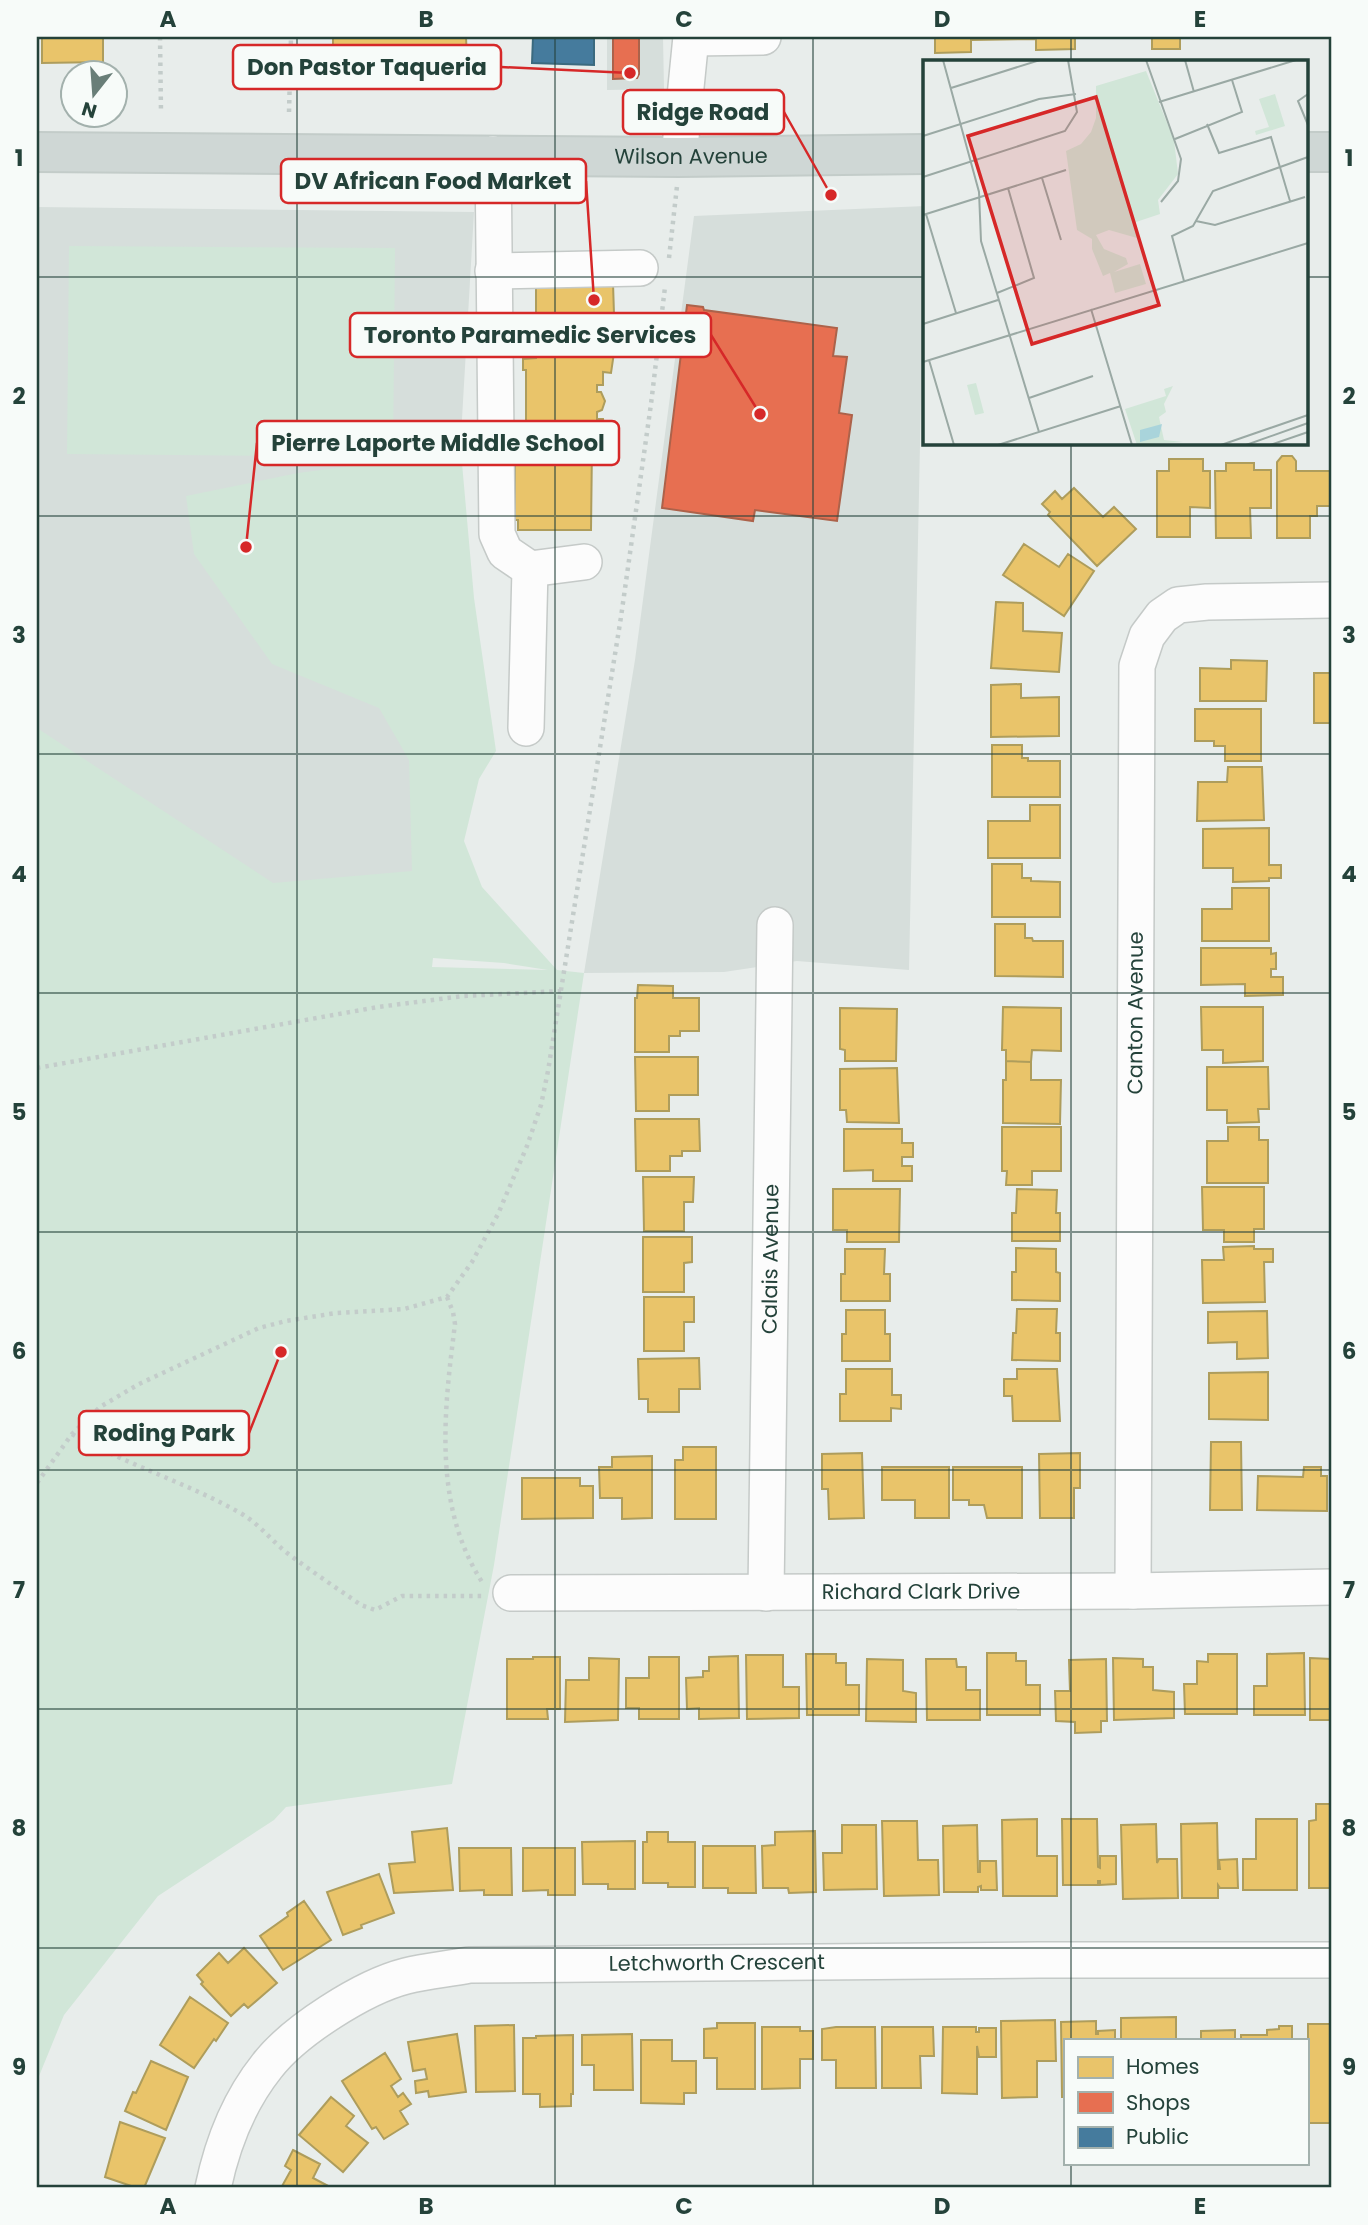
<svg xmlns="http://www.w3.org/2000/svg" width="1368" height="2225" viewBox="0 0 1368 2225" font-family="Poppins,sans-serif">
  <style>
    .built { fill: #d6dedb }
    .green { fill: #d1e6d8; fill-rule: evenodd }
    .homes { fill: #e9c46a; stroke: #ae9d5c; stroke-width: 2 }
    .shops { fill: #e76f51; stroke: #ac624a; stroke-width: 2 }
    .public { fill: #457b9d; stroke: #3b6a7f; stroke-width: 2 }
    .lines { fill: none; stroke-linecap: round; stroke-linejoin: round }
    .minor-casing { stroke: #c5cac8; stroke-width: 38 }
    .major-casing { stroke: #c3ccc9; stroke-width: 42 }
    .path { stroke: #c3ccca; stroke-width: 4.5; stroke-dasharray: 3.5 5; stroke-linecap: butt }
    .minor { stroke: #fcfcfc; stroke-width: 35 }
    .major { stroke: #cfd7d5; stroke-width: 38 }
    .grid { fill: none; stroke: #24423a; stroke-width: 2; stroke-opacity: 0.55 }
    .labels { text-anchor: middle; stroke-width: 7; stroke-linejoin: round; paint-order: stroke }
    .street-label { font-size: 21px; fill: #24423a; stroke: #f7fbf9 }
    .inset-road { fill: none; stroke: #9aa9a4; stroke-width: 2 }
    .view { fill: #d62828; fill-opacity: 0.15; stroke: #d62828; stroke-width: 3.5 }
    .inset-edge { fill: none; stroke: #24423a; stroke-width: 3.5 }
    .leader { fill: none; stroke: #d62828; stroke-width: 2.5 }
    .callout-dot { fill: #d62828; stroke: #f7fbf9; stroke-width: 2.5 }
    .callout { fill: #f7fbf9; stroke: #d62828; stroke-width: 2.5 }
    .callout-label { font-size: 23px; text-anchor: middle; font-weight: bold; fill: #24423a }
    .neatline { fill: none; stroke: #24423a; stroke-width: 2.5 }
    .grid-label { font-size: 23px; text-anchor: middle; font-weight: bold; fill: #24423a }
  </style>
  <rect width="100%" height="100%" fill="#e8edeb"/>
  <path class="built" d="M607 37H663L664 89 607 90Z
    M925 206 909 970 797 961 724 972 584 973 635 660 694 216Z
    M37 207 474 212 435 884 37 882Z"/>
  <path class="green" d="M69 246 395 248 393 457 67 454Z
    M461 452 474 598 496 751 479 779 464 841 482 887 557 970 584 973 494 1565 452 1784 286 1807 274 1820 158 1896 64 2015 37 2081V728L273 883 412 871 409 760 379 708 272 664 194 554 186 496 298 473ZM433 958 504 963 548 970 432 967Z"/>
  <path class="homes" d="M42 37H103V62L42 63Z
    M333 37H466L467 61H442V64H420V58H405V64H360V59H333Z
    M935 37H1180V49H1152V38H1075V49L1036 50V39L971 40V52L935 53Z
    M613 283 615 346 611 373 603 372V385H597V392H601L605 401 602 410 597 412V419H603L605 445 592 446 591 530H518V520H515V444H518V431L526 432V370H523V359L536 358V284Z
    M1282 456H1292L1296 461V471H1330V506H1317V516H1310V538H1277V462Z
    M1169 459H1203V471H1210V508L1190 507V537H1157V471H1169Z
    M1226 463H1254V470H1271V508H1250L1251 538H1216L1215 471H1226Z
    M1074 488 1103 517 1114 507 1136 529 1097 566 1048 515 1050 512 1042 504 1055 491 1062 499Z
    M1024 544 1059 567 1068 554 1094 571 1064 616 1003 575Z
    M996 602 1023 603V631L1062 633 1059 672 991 668Z
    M1231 660 1267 661 1266 701H1200V668L1231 669Z
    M1314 673H1331V723H1314Z
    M1021 684V698L1059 697V736L991 737V685Z
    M1195 709H1261V761H1225V746H1214V741H1195Z
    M992 745H1022V758H1028V761H1060V797H992Z
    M1228 767H1262L1264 820 1197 821 1198 782H1227Z
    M1030 805H1060V858H988V821H1030Z
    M1269 828V865H1281V878H1269V881L1233 882V868H1203V829Z
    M992 864H1022V878H1031V881L1060 882V917H992Z
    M1232 888H1269V941H1202V909H1232Z
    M995 924H1025V938H1032L1033 941H1063V977L995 976Z
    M1201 948H1271V954L1276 953V969H1271V977H1283V995L1245 996V984L1201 985Z
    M638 985 673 986V998H699V1031H680V1036H669V1052H635V998H637Z
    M1003 1007 1061 1008V1051L1032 1050 1031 1062 1006 1061V1050H1002Z
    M1201 1007H1263V1061L1223 1063V1050H1202Z
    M840 1008 897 1009 896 1061H845V1050L840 1049Z
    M635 1057H698V1095H669V1111H636Z
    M1006 1061 1031 1062V1080H1061L1060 1124 1003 1123V1080H1006Z
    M1207 1067H1268L1269 1109H1258L1259 1122 1227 1123V1110H1207Z
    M897 1068 899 1123 847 1122 846 1110H840V1069Z
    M635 1119H699L700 1151H682V1156H670V1171H636Z
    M1002 1127H1061V1171H1032V1185H1006L1007 1171H1002Z
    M1228 1127H1259V1140H1268V1183H1207V1141H1228Z
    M844 1129H902V1143H913V1157H902V1166H912V1181H873V1170L844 1171Z
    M643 1177H694L693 1202H684V1231H644Z
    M1202 1187H1264V1229H1254V1242H1224V1230H1203Z
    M833 1189H900L899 1242H847V1230H833Z
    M1017 1189 1057 1190 1056 1213H1060V1241H1012V1213H1016Z
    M643 1237H692V1262L684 1263V1292H643Z
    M1254 1246V1249H1273V1262H1264L1265 1302 1203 1303 1202 1260H1224L1223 1247Z
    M1016 1248 1056 1249V1272L1060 1273V1301L1012 1300V1272H1016Z
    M845 1249H885L884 1274H890V1301H841V1274H845Z
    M644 1297H694V1322H684V1351H644Z
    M1017 1309H1057L1056 1333H1060V1361L1012 1360 1013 1333H1016Z
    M846 1310H885V1334H890V1361H842V1334H846Z
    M1267 1311 1268 1358 1237 1359V1342L1208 1343V1312Z
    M699 1358 700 1389H679V1412H648V1399H639L638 1359Z
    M846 1369H892V1395H901V1409L891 1408V1421H840V1394H846Z
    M1017 1369H1057L1060 1421H1013L1012 1396H1004V1379H1017Z
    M1268 1372V1420L1209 1419V1373Z
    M1211 1442H1241L1242 1510H1210Z
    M683 1447H716V1519H675V1460H683Z
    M862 1453 864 1518 829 1519 828 1489H822V1454Z
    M1080 1453V1488H1074V1518H1040L1039 1454Z
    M652 1456V1518L622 1519V1498H600L599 1467H612V1457Z
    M882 1467H949V1518H915V1500H882Z
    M953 1467H1022V1518H987L984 1505H969V1500H953Z
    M1304 1467H1321V1476H1327V1511L1257 1510 1258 1476 1303 1477Z
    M522 1478H580V1486H593V1518L522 1519Z
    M987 1653H1016V1661H1026V1685H1040V1715H987Z
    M1304 1653 1305 1715H1254V1686H1267V1654Z
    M806 1654H836V1663H846V1685H859V1715H807Z
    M1208 1654H1237V1714H1185L1184 1684H1197V1661L1208 1662Z
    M746 1655H783V1687H799V1718L747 1719Z
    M738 1656 739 1718 699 1719V1708L687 1709 686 1678 703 1677V1671H709V1657Z
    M533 1657H560V1709H547L548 1719H507V1659H533Z
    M649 1657H679V1719H639V1708H626V1678H649Z
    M589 1658 619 1659 618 1720 565 1722 566 1680H589Z
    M1113 1658 1143 1659V1667H1153V1690L1174 1692V1718L1114 1720Z
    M1310 1658 1331 1659V1720H1310Z
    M867 1659 903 1660V1691L916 1693V1722L866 1721Z
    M926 1659H956L957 1667H966V1690H980V1720H927Z
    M1106 1659 1107 1721H1101V1732L1075 1733V1722L1056 1721 1055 1691H1070L1069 1660Z
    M1316 1804H1331V1888H1309V1821L1316 1820Z
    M1037 1819V1856H1057V1896H1003L1002 1820Z
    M1062 1819H1097L1098 1867 1100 1868V1856H1116V1884L1100 1885V1881H1098V1885H1063Z
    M1256 1819H1297V1890H1243V1859H1256Z
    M882 1821H917L918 1860H938L939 1895 884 1896Z
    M1217 1823 1218 1869H1220L1219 1860 1237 1859 1238 1888H1220L1218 1885V1898H1182L1181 1824Z
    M1156 1824 1157 1863 1159 1859H1177L1178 1898 1123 1899 1121 1825Z
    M842 1825H876L877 1889 824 1890 823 1853H842Z
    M977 1825 978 1872H980V1861H996L997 1890H981V1886L978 1887V1892H944L943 1826Z
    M447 1828 453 1890 394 1893 389 1864 415 1862 412 1832Z
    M815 1831 816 1892 789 1893 788 1888H763L762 1846 775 1845V1832Z
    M647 1832H668V1842H695V1887H668V1883H643V1842H647Z
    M635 1841V1889H608V1884H583L582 1842Z
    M703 1846H755L756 1893H728V1888H703Z
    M459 1848H511L512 1895H484V1890L460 1891Z
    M523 1848H575V1895H548V1890L523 1891Z
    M379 1874 394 1913 361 1925 362 1928 343 1935 327 1892Z
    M304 1901 331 1940 283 1970 260 1936 288 1916 287 1913Z
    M244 1948 277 1983 248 2008 244 2004 231 2016 201 1984 203 1982 197 1975 219 1953 228 1963Z
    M190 1997 228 2023 216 2041 214 2039 194 2068 160 2045Z
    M1176 2017V2041H1121V2018Z
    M1055 2020 1056 2061H1037V2097L1002 2098 1001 2021Z
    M1096 2021V2034H1098V2031L1115 2030V2041H1065V2097H1062L1061 2022Z
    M717 2023H755V2089H717V2058H704V2029L717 2028Z
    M1308 2024H1331V2123H1308Z
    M514 2025 515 2091 476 2092 475 2026Z
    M1279 2026H1292V2041H1241V2035H1267V2030L1279 2029Z
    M762 2027H800V2031H813V2059H800V2088L762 2089Z
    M836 2027H875L876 2088H836V2060H822V2029Z
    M882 2027H933L934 2056H920L921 2088H882Z
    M943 2027H976V2032H979V2028H996V2057H979L977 2046V2094L942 2093Z
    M1235 2030V2041H1201V2031Z
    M457 2034 466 2092 429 2097 428 2091 416 2093 415 2081 427 2079 425 2069 413 2071 408 2042Z
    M632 2034 633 2090H594V2065H582V2035Z
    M573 2035V2094H571V2106L540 2107V2094H523V2038H536V2036Z
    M641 2040H672V2061H696V2093H684V2104L641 2103Z
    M385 2053 401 2079 391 2086 398 2097 403 2093 411 2104 400 2111 408 2124 384 2139 376 2127 372 2129 342 2081Z
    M151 2061 188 2077 166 2130 125 2111 133 2092 136 2093Z
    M331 2097 354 2116 346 2126 368 2143 343 2172 299 2135Z
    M120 2122 165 2138 144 2188H137L105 2177Z
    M293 2150 320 2164 313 2178 332 2188H281L291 2170 285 2166Z"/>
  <path class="shops" d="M613 37H639V74L637 78 613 79Z
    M687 305 703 307 704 310 837 328 833 356 847 357 839 413 852 415 837 521 755 510 753 521 662 508Z"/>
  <path class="public" d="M533 37H594V65L532 63Z"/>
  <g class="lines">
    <defs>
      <g id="minor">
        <path d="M691 38 763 37"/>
        <path d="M493 154 497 534 505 552 530 569 526 728"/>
        <path d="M679 157 691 37"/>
        <path d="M493 271 640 268"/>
        <path d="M530 569 584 562"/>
        <path id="s1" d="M1133 1591 1137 666 1147 636 1162 616 1178 605 1207 602 1331 600"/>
        <path id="s2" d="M511 1593 1133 1591 1331 1587"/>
        <path id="s3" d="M766 1593 775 925"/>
        <path id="s4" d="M213 2188C222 2145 239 2101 267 2066 294 2031 363 1987 406 1976 426 1971 448 1969 469 1965L1039 1960H1331"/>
      </g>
      <g id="major">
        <path id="s5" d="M37 152 679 157 925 154"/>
        <path d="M1307 152H1331"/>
      </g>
    </defs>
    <use href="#minor" class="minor-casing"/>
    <use href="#major" class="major-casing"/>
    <path class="path" d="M160 37 161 112
      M289 112 291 37
      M669 258 677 186
      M37 1068 378 1007 463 996 561 991
      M447 1297 453 1312 455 1324C444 1411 432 1507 484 1585
      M72 1434C127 1465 188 1483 242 1514 263 1527 272 1542 291 1556 314 1573 338 1589 361 1605L375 1610 402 1596H482
      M37 1483 72 1434 100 1407 139 1384 259 1328 286 1321 336 1313 404 1309 447 1297 472 1262 498 1214 527 1146 541 1105 548 1071 621 617 651 404 665 287"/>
    <use href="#minor" class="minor"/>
    <use href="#major" class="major"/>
  </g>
  <path class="grid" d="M297 37V2188M555 37V2188M813 37V2188M1071 37V61M37 277H925M1307 277H1331M1071 443V2041M37 516H1331M37 754H1331M37 993H1331M37 1232H1331M37 1470H1331M37 1709H1331M37 1948H1331M1071 2164V2188"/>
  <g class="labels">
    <g class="street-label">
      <text dy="7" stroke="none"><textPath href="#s5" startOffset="654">Wilson Avenue</textPath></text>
      <text dy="7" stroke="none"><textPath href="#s1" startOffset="578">Canton Avenue</textPath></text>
      <text dy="7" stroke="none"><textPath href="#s3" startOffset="334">Calais Avenue</textPath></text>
      <text dy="7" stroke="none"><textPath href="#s2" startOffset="410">Richard Clark Drive</textPath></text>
      <text dy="7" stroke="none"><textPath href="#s4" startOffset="614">Letchworth Crescent</textPath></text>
    </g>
  </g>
  <g transform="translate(923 60)">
    <rect width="385" height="385" fill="#e8edeb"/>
    <path d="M223 11 251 80 255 114 235 140 237 154 213 162 214 178 186 170 173 175 181 189 203 198 205 204 191 212 217 204 223 224 192 233 187 213 180 216 169 189V179L154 170 143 91 158 84 168 72 173 58V26ZM352 34 362 66 333 75 332 71 346 67 336 39ZM53 323 61 353 52 355 44 325ZM250 326 241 344 243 352 236 357 241 380 260 382 214 385 202 349 243 336 241 329Z" fill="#d1e6d8"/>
    <path d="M239 364 236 377 217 382V370Z" fill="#a9d4db"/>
    <path class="inset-road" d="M20 0 56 132 58 181 116 372M223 0 258 99 255 121 238 142M262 0 271 32M28 28 117 0M385 34 375 41 385 65M236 42 373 0M284 64 296 93 348 77 367 141M0 76 116 39 153 34M252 79 319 52 309 20M0 117 142 71 154 52 145 0M119 118 138 180M3 154 33 253M0 155 143 110M273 161 292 165 382 137M261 221 249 176 270 166 290 131 385 97M74 233 111 218 85 128M168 249 209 385M0 264 75 240M6 300 31 385M0 302 385 183M106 338 170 316M75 385 198 346M298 385 385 355M323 385 385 363M347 385 385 372"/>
    <path class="view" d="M173 37 236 245 109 284 45 76Z"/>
    <rect width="385" height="385" class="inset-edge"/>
  </g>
  <path class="leader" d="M630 73L501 67M831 195L784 112M594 300L586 181M760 414L711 335M246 547L257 443M281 1352L249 1433"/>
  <g class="callout-dot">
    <circle cx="630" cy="73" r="7"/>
    <circle cx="831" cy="195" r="7"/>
    <circle cx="594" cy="300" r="7"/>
    <circle cx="760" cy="414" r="7"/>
    <circle cx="246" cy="547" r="7"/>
    <circle cx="281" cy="1352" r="7"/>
  </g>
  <g class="callout">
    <rect x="233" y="45" width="268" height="44" rx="7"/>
    <rect x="623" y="90" width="161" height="44" rx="7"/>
    <rect x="281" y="159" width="305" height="44" rx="7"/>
    <rect x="350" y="313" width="361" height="44" rx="7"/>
    <rect x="257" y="421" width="362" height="44" rx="7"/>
    <rect x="79" y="1411" width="170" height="44" rx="7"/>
  </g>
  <g class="callout-label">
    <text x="367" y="75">Don Pastor Taqueria</text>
    <text x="703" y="120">Ridge Road</text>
    <text x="433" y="189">DV African Food Market</text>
    <text x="530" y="343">Toronto Paramedic Services</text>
    <text x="438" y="451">Pierre Laporte Middle School</text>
    <text x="164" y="1441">Roding Park</text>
  </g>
  <rect width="1368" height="2225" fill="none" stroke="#f7fbf9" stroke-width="77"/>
  <rect x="1064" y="2039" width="245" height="126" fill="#f7fbf9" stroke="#a3b1ad" stroke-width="2"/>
  <rect x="1078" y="2057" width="35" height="21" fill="#e9c46a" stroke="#a3b1ad" stroke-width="2"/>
  <text x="1126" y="2074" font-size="21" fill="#24423a">Homes</text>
  <rect x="1078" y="2092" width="35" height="21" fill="#e76f51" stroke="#a3b1ad" stroke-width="2"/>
  <text x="1126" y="2110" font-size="21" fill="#24423a">Shops</text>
  <rect x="1078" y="2127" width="35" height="21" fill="#457b9d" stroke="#a3b1ad" stroke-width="2"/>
  <text x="1126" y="2144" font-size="21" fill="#24423a">Public</text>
  <g transform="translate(94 94) rotate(197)"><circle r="33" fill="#f7fbf9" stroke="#a3b1ad" stroke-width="2"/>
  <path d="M0-5L12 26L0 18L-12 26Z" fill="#697e78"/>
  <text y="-10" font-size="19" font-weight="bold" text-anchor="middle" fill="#24423a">N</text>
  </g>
  <rect x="38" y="38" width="1292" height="2148" class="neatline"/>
  <g class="grid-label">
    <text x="168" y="27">A</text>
    <text x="426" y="27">B</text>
    <text x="684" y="27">C</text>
    <text x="942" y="27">D</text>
    <text x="1200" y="27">E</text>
    <text x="19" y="166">1</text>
    <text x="1349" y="166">1</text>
    <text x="19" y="404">2</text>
    <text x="1349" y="404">2</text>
    <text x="19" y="643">3</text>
    <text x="1349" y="643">3</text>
    <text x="19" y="882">4</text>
    <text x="1349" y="882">4</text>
    <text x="19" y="1120">5</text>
    <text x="1349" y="1120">5</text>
    <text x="19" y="1359">6</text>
    <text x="1349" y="1359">6</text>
    <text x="19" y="1598">7</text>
    <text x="1349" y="1598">7</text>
    <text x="19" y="1836">8</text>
    <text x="1349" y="1836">8</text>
    <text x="19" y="2075">9</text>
    <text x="1349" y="2075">9</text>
    <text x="168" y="2214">A</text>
    <text x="426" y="2214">B</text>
    <text x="684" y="2214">C</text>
    <text x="942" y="2214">D</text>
    <text x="1200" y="2214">E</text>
  </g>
</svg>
